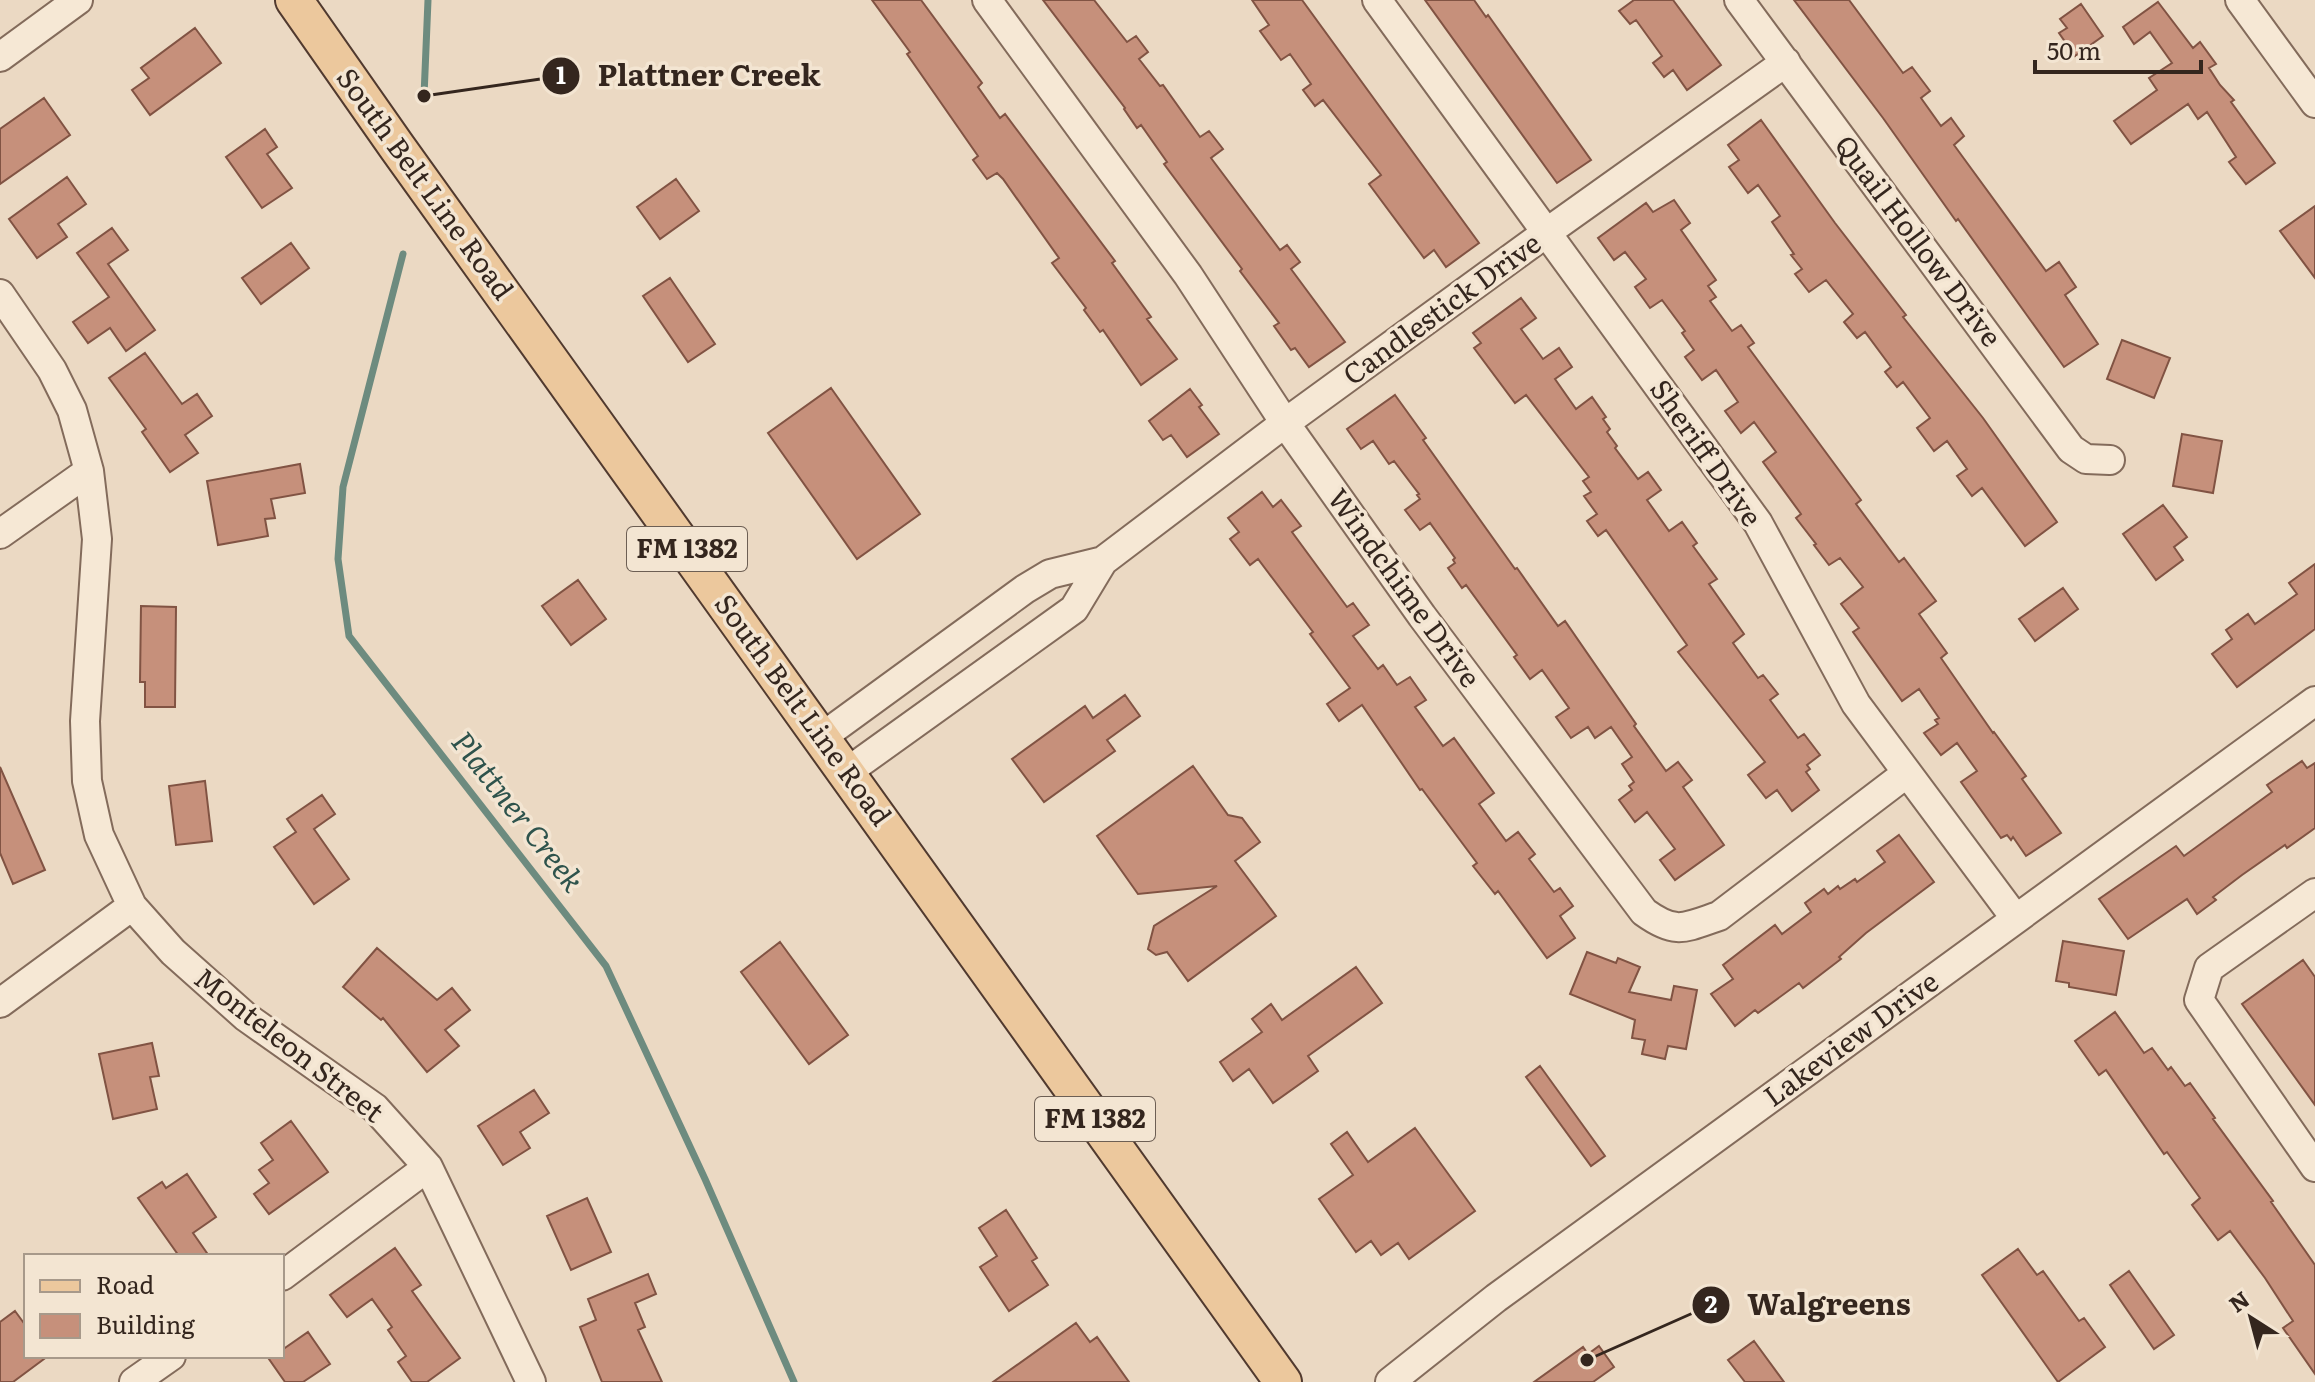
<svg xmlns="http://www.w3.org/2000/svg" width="2315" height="1382" viewBox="0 0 2315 1382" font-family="Literata,serif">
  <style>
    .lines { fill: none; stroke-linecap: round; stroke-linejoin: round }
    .stream { stroke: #6d8b7f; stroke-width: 7 }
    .building { fill: #c6907b; stroke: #815343; stroke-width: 2 }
    .minor-casing { stroke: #836b5b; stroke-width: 32 }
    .major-casing { stroke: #513a2f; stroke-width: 40 }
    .minor { stroke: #f6e8d5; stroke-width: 28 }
    .major { stroke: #ecc89d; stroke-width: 36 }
    .labels { text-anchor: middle; stroke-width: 7; stroke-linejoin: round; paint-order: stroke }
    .shield { fill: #f3e5d2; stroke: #6d5f54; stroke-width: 2 }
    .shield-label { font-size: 26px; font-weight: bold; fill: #34261e }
    .street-label { font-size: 28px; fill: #34261e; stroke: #f3e5d2 }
    .water-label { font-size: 30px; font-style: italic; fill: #2e534c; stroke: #f3e5d2 }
    .leader { fill: none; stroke: #34261e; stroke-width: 3 }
    .callout-dot { fill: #34261e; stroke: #f3e5d2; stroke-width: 3 }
    .mark-label { font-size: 24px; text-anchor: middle; font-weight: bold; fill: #fff }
    .callout-label { font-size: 30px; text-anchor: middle; font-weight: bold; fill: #34261e; stroke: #f3e5d2; stroke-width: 7; stroke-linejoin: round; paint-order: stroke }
  </style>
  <rect width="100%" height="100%" fill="#ebd9c3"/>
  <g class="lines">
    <path class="stream" d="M424 96 428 0
      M403 254 343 487 338 559 349 636 606 966 705 1179 794 1382"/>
  </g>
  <path class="building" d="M872 0H921L982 83 978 87 1000 118 1005 114 1115 261 1112 263 1151 317 1147 319 1177 359 1141 385 1103 330 1100 332 1084 310 1086 308 1052 263 1059 258 1003 179 997 173 987 179 973 160 978 156 907 54 910 52Z
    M1043 0H1094L1127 42 1136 36 1148 52 1139 59 1160 86 1163 85 1200 137 1209 131 1223 149 1211 158 1280 250 1287 245 1300 262 1291 269 1345 342 1309 367 1295 348 1291 350 1274 326 1279 323 1240 271 1242 269 1164 164 1167 162 1141 125 1137 128 1124 109 1125 108Z
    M1252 0H1302L1479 243 1446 267 1434 250 1424 258 1369 184 1381 175 1323 100 1315 106 1303 90 1311 84 1290 54 1281 60 1260 31 1269 25Z
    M1425 0H1474L1486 17 1488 15 1591 160 1557 183Z
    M1634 0H1673L1721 65 1687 90 1673 70 1664 77 1653 63 1662 56 1636 20 1630 24 1619 11Z
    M1794 0H1849L1903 73 1912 67 1930 91 1921 98 1941 126 1951 118 1964 136 1954 145 2046 271 2059 262 2076 287 2065 295 2098 344 2064 367 1958 219 1956 221 1883 118Z
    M2158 2 2193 48 2200 42 2216 64 2209 68 2220 85 2234 100 2231 102 2275 163 2246 184 2229 162 2236 157 2207 112 2198 119 2188 104 2131 144 2114 121 2157 90 2149 78 2172 63 2150 32 2134 44 2123 27Z
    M2081 4 2103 36 2075 56 2059 33 2067 28 2060 19Z
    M195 28 221 63 150 115 132 90 149 78 141 68Z
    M44 98 70 135 0 184V129Z
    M1761 120 1835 223 1906 315 1903 317 1983 418 2057 522 2025 546 1982 488 1972 496 1957 476 1967 469 1947 441 1934 451 1917 428 1930 418 1903 382 1897 387 1885 372 1891 367 1865 332 1857 338 1844 322 1853 314 1826 280 1809 292 1795 274 1802 269 1791 255 1794 254 1772 222 1780 216 1758 185 1748 193 1729 167 1739 160 1728 145Z
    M265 129 277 147 267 154 292 188 262 208 226 157Z
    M67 177 86 204 58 224 67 237 37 258 9 219Z
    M676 179 699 211 660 239 637 207Z
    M1674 200 1690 223 1681 230 1716 280 1708 286 1716 297 1710 301 1732 331 1741 325 1754 343 1748 347 1861 500 1856 504 1899 562 1904 558 1936 601 1919 614 1947 653 1941 658 1993 733 1994 732 2026 776 2022 779 2061 833 2026 856 2013 837 2011 840 2007 835 2001 838 1961 782 1977 771 1957 743 1941 755 1924 733 1938 724 1935 720 1939 718 1919 689 1902 701 1853 632 1859 628 1841 604 1863 587 1840 558 1829 565 1814 545 1816 544 1796 518 1801 514 1763 462 1776 452 1754 422 1741 433 1725 411 1738 402 1716 370 1702 380 1685 357 1694 350 1682 333 1685 331 1662 300 1650 308 1635 287 1646 279 1625 252 1614 260 1598 238 1646 203 1653 212Z
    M2315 206V278L2280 231Z
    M112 228 128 250 108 264 155 330 126 351 110 328 88 343 73 322 109 297 77 253Z
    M291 243 309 268 261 304 242 278Z
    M670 278 715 344 688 362 643 296Z
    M1521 298 1536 318 1521 329 1543 359 1559 348 1572 367 1555 379 1576 409 1592 397 1606 417 1603 419 1610 429 1607 432 1617 446 1615 448 1638 479 1648 472 1661 490 1647 500 1669 531 1682 522 1697 543 1693 546 1717 579 1709 584 1744 634 1733 643 1758 678 1763 675 1778 694 1770 700 1798 738 1804 734 1820 755 1807 765 1810 769 1806 772 1819 790 1792 811 1777 790 1766 798 1748 775 1765 762 1678 652 1687 645 1606 530 1598 536 1587 521 1597 514 1584 496 1591 492 1583 481 1589 477 1526 395 1515 403 1474 348 1481 343 1473 333Z
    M2122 340 2170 358 2154 398 2107 379Z
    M145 353 182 404 197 394 212 416 185 435 198 453 170 472 142 432 146 429 109 378Z
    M831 388 920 514 857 559 768 433Z
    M1190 389 1202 405 1199 407 1219 434 1187 457 1171 435 1163 440 1149 421Z
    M1395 395 1426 438 1423 440 1515 569 1517 568 1558 626 1565 621 1636 724 1634 726 1666 771 1678 762 1692 780 1683 787 1724 845 1675 880 1660 860 1675 849 1647 812 1635 822 1619 800 1632 790 1629 786 1634 782 1622 764 1632 757 1611 727 1595 738 1588 727 1571 738 1556 717 1569 708 1542 670 1530 679 1514 657 1517 655 1466 585 1462 588 1448 568 1455 563 1453 560 1455 558 1430 523 1420 530 1405 510 1420 499 1417 495 1419 494 1394 461 1389 464 1373 441 1361 449 1347 429Z
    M2182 434 2222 441 2213 493 2173 486Z
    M300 464 305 493 271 499 275 518 265 519 268 536 218 545 207 481Z
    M1262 492 1273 507 1281 500 1301 526 1292 532 1347 607 1353 603 1369 625 1353 636 1378 669 1383 665 1397 685 1410 677 1426 700 1415 707 1443 746 1454 738 1494 793 1479 804 1506 841 1518 832 1535 854 1529 859 1554 892 1560 888 1573 906 1560 916 1575 938 1547 958 1498 891 1495 894 1473 866 1477 863 1422 789 1420 790 1362 705 1339 721 1327 704 1350 688 1310 634 1313 632 1258 559 1250 565 1230 539 1239 532 1228 518Z
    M2163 505 2187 537 2174 547 2183 560 2156 580 2123 534Z
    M2315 564V629L2237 687 2212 654 2232 639 2226 630 2248 614 2255 624 2297 594 2289 583Z
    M578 580 606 619 571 645 542 606Z
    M2063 588 2078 609 2035 641 2019 619Z
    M141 606 176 607 175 707H145V682H140Z
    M1125 695 1140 716 1107 740 1115 751 1044 802 1012 759 1085 706 1093 718Z
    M2302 761 2307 768 2315 763V828L2287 848 2285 845 2242 875 2213 897 2216 900 2197 914 2187 899 2128 939 2099 899 2176 846 2184 856 2272 792 2267 785Z
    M1193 766 1228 815 1242 818 1260 842 1235 861 1276 916 1188 981 1167 952 1156 955 1148 949 1154 926 1217 886 1138 894 1097 836Z
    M0 767 45 870 13 884 0 853Z
    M205 781 212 841 176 845 169 786Z
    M322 795 335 814 314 829 349 879 314 904 274 847 296 832 287 819Z
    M1899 835 1934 882 1866 933 1839 957 1841 959 1803 988 1799 983 1758 1013 1755 1010 1735 1026 1711 994 1733 979 1723 965 1775 925 1782 934 1811 912 1805 903 1824 889 1828 894 1838 886 1840 889 1855 879 1857 882 1885 862 1877 851Z
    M2063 941 2124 951 2116 995 2069 987V983L2056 981Z
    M780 942 848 1035 809 1064 741 972Z
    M377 948 437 1000 452 988 470 1010 445 1030 459 1046 427 1072 383 1018 381 1020 343 987Z
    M1587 952 1616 963 1618 958 1640 967 1629 992 1671 1000 1674 986 1697 990 1686 1049 1668 1046 1665 1059 1642 1054 1645 1040 1632 1038 1635 1020 1570 994Z
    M2303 960 2315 977V1105L2242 1004Z
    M1356 967 1382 1003 1308 1056 1318 1071 1273 1103 1249 1069 1233 1081 1220 1062 1262 1032 1252 1019 1271 1004 1282 1020Z
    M2115 1012 2144 1053 2152 1048 2168 1070 2171 1067 2185 1086 2190 1083 2215 1118 2213 1119 2273 1201 2271 1202 2315 1265V1374L2283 1328 2293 1321 2265 1278 2230 1231 2218 1240 2192 1205 2200 1198 2167 1152 2164 1154 2106 1070 2099 1075 2075 1041Z
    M152 1043 159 1076 150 1077 157 1109 113 1119 99 1054Z
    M1540 1066 1605 1156 1591 1166 1526 1077Z
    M534 1090 549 1113 520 1132 530 1148 503 1165 478 1126Z
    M291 1121 328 1172 269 1214 254 1194 269 1183 259 1170 273 1160 261 1143Z
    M1415 1128 1475 1211 1409 1259 1398 1243 1381 1255 1371 1241 1356 1252 1319 1199 1353 1175 1331 1144 1347 1132 1368 1162Z
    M187 1174 216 1217 193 1233 209 1256H179L138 1198 162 1182 166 1188Z
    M587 1198 611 1252 571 1270 547 1216Z
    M1006 1210 1037 1258 1032 1261 1048 1285 1009 1311 980 1267 997 1256 979 1228Z
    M395 1248 421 1285 412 1291 460 1358 427 1382H412L398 1362 406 1356 388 1330 392 1327 372 1299 347 1317 330 1295Z
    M2018 1249 2037 1275 2043 1271 2079 1321 2084 1318 2105 1347 2058 1382 1982 1275Z
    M2129 1271 2174 1335 2154 1349 2110 1285Z
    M648 1274 656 1294 635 1303 645 1327 638 1330 662 1382H602L580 1327 596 1320 588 1299Z
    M15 1311 26 1326V1356H48L13 1382H0V1322Z
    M1076 1323 1090 1342 1097 1337 1129 1382H993Z
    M308 1332 330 1364 303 1382H285L269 1359 272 1356H282V1350Z
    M1754 1341 1784 1382H1745L1728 1360Z
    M1599 1346 1614 1367 1593 1382H1534L1583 1347 1588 1354Z"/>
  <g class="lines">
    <defs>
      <path id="minor" d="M987 0 1188 275 1285 423 1422 616 1644 912C1676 935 1684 928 1719 916L1907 773
        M1377 0 1758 523 1856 704 2016 919
        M1739 0 2071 449 2086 459 2110 460
        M2240 0 2315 103
        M0 57 78 0
        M0 294 52 370 72 410 89 471 97 539 85 721 87 781 99 835 132 906 173 952 246 1017 375 1108 428 1167 531 1382
        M0 534 89 471
        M822 737 1025 589 1050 574 1103 561 1285 423 1546 233 1786 62
        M847 772 1074 609 1103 561
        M2315 893 2209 968 2199 1000 2315 1167
        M0 1003 132 906
        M282 1276 428 1167
        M134 1382 171 1356
        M1390 1382 1496 1298 2315 701"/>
      <path id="major" d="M294 0 397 147 1283 1382"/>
    </defs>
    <use href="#minor" class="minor-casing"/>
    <use href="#major" class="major-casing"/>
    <use href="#minor" class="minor"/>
    <use href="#major" class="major"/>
  </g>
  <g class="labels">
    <g class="shield">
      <rect x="627" y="527" width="120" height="44" rx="6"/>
      <rect x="1035" y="1097" width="120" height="44" rx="6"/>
    </g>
    <g class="shield-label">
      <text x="687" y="558">FM 1382</text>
      <text x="1095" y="1128">FM 1382</text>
    </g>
    <g class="street-label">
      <text transform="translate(425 184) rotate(54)" y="10">South Belt Line Road</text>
      <text transform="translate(1918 241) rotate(53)" y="10">Quail Hollow Drive</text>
      <text transform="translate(1442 309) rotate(-36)" y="10">Candlestick Drive</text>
      <text transform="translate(1706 453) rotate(55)" y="10">Sheriff Drive</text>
      <text transform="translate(1404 588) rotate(54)" y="10">Windchime Drive</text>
      <text transform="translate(803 710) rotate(54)" y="10">South Belt Line Road</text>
      <text transform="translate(1851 1039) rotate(-36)" y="10">Lakeview Drive</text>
      <text transform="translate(289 1045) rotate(38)" y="10">Monteleon Street</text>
    </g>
    <g class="water-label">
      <text transform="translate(517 812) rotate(52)" y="10">Plattner Creek</text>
    </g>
  </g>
  <path class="leader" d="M424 96L561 76M1587 1360L1711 1305"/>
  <g class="callout-dot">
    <circle cx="424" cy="96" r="8"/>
    <circle cx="1587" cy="1360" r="8"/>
    <circle cx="561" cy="76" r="20"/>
    <circle cx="1711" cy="1305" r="20"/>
  </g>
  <g class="mark-label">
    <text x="561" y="84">1</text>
    <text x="1711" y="1313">2</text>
  </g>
  <g class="callout-label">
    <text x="709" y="86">Plattner Creek</text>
    <text x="1829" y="1315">Walgreens</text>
  </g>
  <rect x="24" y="1254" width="260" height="104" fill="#f3e5d2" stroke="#a7998a" stroke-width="2"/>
  <rect x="40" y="1280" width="40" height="12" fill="#ecc89d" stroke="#a7998a" stroke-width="2"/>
  <text x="96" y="1294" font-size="24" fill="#34261e">Road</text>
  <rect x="40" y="1314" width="40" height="24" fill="#c6907b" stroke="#a7998a" stroke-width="2"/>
  <text x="96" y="1334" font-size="24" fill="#34261e">Building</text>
  <g transform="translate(2251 1318) rotate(324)" stroke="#f3e5d2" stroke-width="6" paint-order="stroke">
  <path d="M0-6L14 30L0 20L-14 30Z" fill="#34261e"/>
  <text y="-12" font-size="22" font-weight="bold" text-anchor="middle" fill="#34261e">N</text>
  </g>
  <path d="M2035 60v12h166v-12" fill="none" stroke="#34261e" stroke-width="4"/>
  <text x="2047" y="60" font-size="24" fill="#34261e" stroke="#f3e5d2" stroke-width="6" paint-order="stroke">50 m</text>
</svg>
